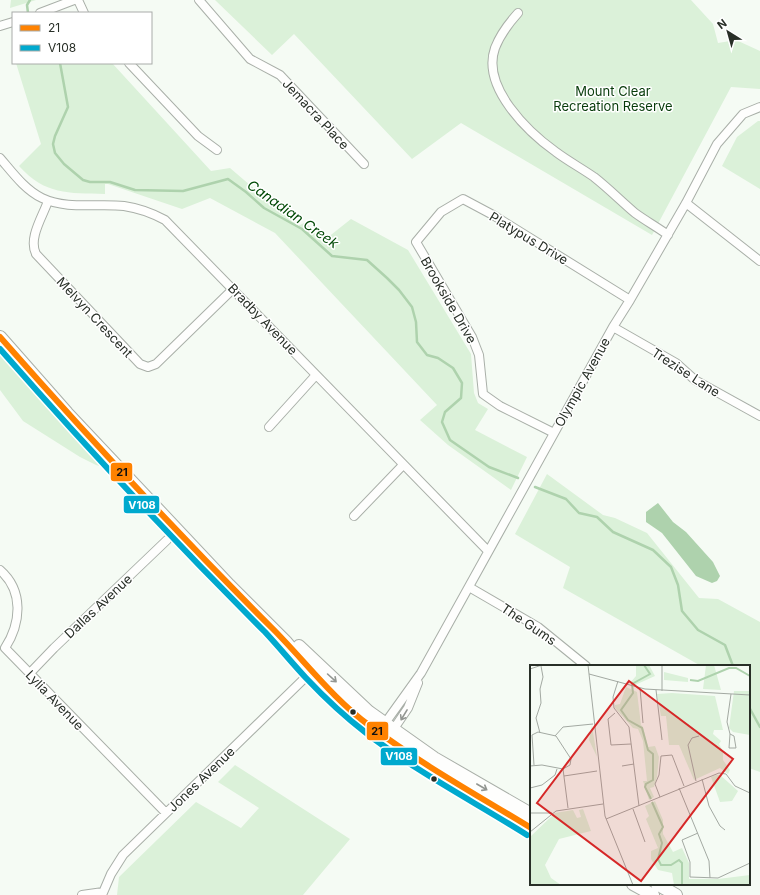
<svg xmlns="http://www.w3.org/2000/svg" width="760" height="895" viewBox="0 0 760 895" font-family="Inter,sans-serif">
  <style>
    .green { fill: #dbf1d9 }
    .water { fill: #aed2ad }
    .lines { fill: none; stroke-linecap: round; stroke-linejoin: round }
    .stream { stroke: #aed2ad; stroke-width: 2.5 }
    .street-casing { stroke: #a9afa8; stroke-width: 10 }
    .secondary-casing { stroke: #a9afa8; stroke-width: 14 }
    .street { stroke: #fefefd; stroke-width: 8 }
    .secondary { stroke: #fefefd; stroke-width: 12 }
    .bus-1-casing { stroke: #fff; stroke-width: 9 }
    .bus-2-casing { stroke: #fff; stroke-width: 9 }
    .bus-1 { stroke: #ff8200; stroke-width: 6 }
    .bus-2 { stroke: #00a9ce; stroke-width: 6 }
    .oneway { stroke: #939692 }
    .bus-dot { fill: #282f27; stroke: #fff; stroke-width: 1.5 }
    .labels { text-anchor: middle; stroke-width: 3; stroke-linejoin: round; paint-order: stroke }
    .park-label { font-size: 13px; fill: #073b0a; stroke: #fff }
    .street-label { font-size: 13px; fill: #282f27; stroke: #fff }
    .water-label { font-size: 14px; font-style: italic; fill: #004905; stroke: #fff }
    .inset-river { fill: none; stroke: #aed2ad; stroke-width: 2 }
    .inset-road { fill: none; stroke: #a3a9a2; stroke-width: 1 }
    .view { fill: #d62828; fill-opacity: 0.15; stroke: #d62828; stroke-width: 2 }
    .inset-edge { fill: none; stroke: #282f27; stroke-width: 2 }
    .line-badge { stroke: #fff; stroke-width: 1.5 }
    .badge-label { font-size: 11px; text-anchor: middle; font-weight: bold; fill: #fff }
    .pale-badge-label { font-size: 11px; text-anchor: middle; font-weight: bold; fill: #111 }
  </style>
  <rect width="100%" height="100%" fill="#f5fbf4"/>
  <path class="green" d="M11 0H36L10 8Z
    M215 0H691L713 24 718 43 736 40 760 51V89L731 87 652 235 461 123 412 159 294 34 272 55Z
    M16 63H112L211 171 230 168 298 226 306 222 322 242 351 219 408 250 471 354 474 393 478 403 488 409 475 430 527 457 511 490 448 445 420 420 437 405 275 233 210 198 182 209 108 184H105V194C68 193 45 195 19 166L41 144Z
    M758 121H760V189L722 166 737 137Z
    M0 355 117 471 96 465 80 457 23 421 0 390Z
    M547 474 603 515 615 518 647 533 699 598 718 599 760 622V772L749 768V666H701L563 588 570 567 515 534Z
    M235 765 350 839 303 895H117L119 877 196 802 241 828 259 808 218 782Z"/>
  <path class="water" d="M658 503 673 522 686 532 713 562 720 576 717 581 712 583 696 576 662 533 646 522V512Z"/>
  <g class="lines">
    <path class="stream" d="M28 13 27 5 30 0
      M60 63 68 107 55 136 53 144 55 153 64 164 83 180 90 182H110L135 190 183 191 228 179 246 192 264 208 302 229 332 256 367 260 387 278 399 290 412 307 416 322 417 342 427 355 438 358 453 368 462 383 461 398 445 412 442 422 450 440 489 467 518 478
      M535 487 566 499 579 513 597 517 613 532 653 550 671 567 678 585 682 611 698 630 725 645 733 666
      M749 707 760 727"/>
    <defs>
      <path id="street" d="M78 0 84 13
        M199 0 250 59 280 75 364 164
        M40 13 74 0
        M518 13C509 23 500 35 495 48 481 87 528 132 556 152 568 161 581 168 594 177 608 188 621 201 635 213 646 221 657 227 668 235
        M0 26 13 22
        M129 63 198 136 217 150
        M0 158C12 172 25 190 42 198 67 210 98 203 124 206 138 208 152 213 165 220L488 551
        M48 201C43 216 28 238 36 254L140 364 148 367 156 364 233 289
        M686 203 760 261
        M613 327 676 363 695 380 760 416
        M269 427 316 375
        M554 433 500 406 483 394 479 355 472 337 416 242 441 212 463 199 493 215 630 300
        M354 516 403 465
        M0 570C24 591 21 623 5 648L166 813
        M469 587 538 627 586 666
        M30 673 54 648 167 540
        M383 726 421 673 613 327 630 300 686 203 717 144 743 114 760 107
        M391 733 408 708 418 683
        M82 895 103 892
        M102 895 111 874 123 855 311 672"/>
      <path id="secondary" d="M0 337 67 413 229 585 286 642 311 672 346 706 370 726 418 758 531 828
        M299 646 369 712 434 758 531 814
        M633 884 653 895
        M657 884 676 895"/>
    </defs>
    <use href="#street" class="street-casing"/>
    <use href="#secondary" class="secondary-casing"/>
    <use href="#street" class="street"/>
    <use href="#secondary" class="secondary"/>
    <defs>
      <path id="bus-1" d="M0 337C88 437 178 534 272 628 305 661 332 698 370 726 421 764 477 795 531 828"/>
      <path id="bus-2" d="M0 349C85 446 174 541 265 632 279 647 292 663 306 678 324 697 344 716 365 732 415 771 473 801 527 835"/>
    </defs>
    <use href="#bus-1" class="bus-1-casing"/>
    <use href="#bus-2" class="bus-2-casing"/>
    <use href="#bus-1" class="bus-1"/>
    <use href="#bus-2" class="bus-2"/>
  </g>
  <defs><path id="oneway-shaft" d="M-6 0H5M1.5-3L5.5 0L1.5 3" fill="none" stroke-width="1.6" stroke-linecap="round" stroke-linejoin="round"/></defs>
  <g class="oneway">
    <use href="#oneway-shaft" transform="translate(332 678) rotate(42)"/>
    <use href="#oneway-shaft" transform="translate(404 715) rotate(121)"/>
    <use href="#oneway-shaft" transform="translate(482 787) rotate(30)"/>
  </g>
  <g class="bus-dot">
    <circle cx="353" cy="712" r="3.5"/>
    <circle cx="434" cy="779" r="3.5"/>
  </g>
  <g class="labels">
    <g class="park-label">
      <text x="613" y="96">Mount Clear<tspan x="613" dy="15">Recreation Reserve</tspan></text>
    </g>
    <g class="street-label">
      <text transform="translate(316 114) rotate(47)" y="5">Jemacra Place</text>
      <text transform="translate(529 238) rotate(31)" y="5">Platypus Drive</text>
      <text transform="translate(449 300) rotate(60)" y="5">Brookside Drive</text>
      <text transform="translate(95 317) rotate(47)" y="5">Melvyn Crescent</text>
      <text transform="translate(263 319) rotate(46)" y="5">Bradby Avenue</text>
      <text transform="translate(686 372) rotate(33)" y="5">Trezise Lane</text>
      <text transform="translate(582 382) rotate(-61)" y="5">Olympic Avenue</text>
      <text transform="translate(98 606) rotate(-43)" y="5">Dallas Avenue</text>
      <text transform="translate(529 624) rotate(34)" y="5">The Gums</text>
      <text transform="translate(55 700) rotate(46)" y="5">Lylia Avenue</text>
      <text transform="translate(201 779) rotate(-44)" y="5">Jones Avenue</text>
    </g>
    <g class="water-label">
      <text transform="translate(293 214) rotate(35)" y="5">Canadian Creek</text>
    </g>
  </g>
  <g transform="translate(530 665)">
    <rect width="220" height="220" fill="#f5fbf4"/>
    <path d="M106 0H119L125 11 105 20 100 18 106 11ZM176 0H184L191 25 173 24ZM134 7 158 13V17L134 15ZM96 22 107 27 111 60 113 62 118 82 125 81 129 92 127 112 124 122 120 123 124 132 119 135 113 116H117L113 76 108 64 103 63 85 43V40L90 39ZM204 26H220V70L203 67 199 63ZM142 28 185 31 193 65H184L183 69 191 76 189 79 193 86V95L200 105 198 109 190 103 164 115 149 80H139L136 51H131L127 29ZM62 60V61L67 92 59 75ZM186 110H190L208 126 202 136 190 137 181 112ZM125 136 133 155V169L143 187 152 183 159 198V214H188L220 210V220H144L142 208 128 205 121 194V186L128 183 116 154 119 151 115 141ZM53 144 61 166 29 174 15 200 21 213 31 220H0V172L25 148 43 145 47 153 51 152 49 145Z" fill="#dbf1d9"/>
    <path class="inset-river" d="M114 0 120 9 102 19 103 28 91 45 98 55 112 63 118 85 123 89V115L116 119 115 122 121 134M160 15 168 16 199 3H206L220 11M122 137 133 162 129 169 132 178 128 194 131 200H141L149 195 152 198V220"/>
    <path class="inset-road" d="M58 0 75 151 103 220M132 0V26M0 4 12 0M59 9 115 24 220 30M88 16 83 32 84 43 99 62 109 141M110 23 113 58M126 25 132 75M85 48 78 54 81 80 101 79M10 68 6 53 11 38 10 24 13 12 11 1M200 69 199 83H206L204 71 200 69 197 57 201 29M25 71 33 62 63 59M4 100 2 70 8 67 26 71 41 94 40 100 33 104 38 143M0 101 12 100 33 104M92 101 104 99M34 111 67 106M172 114 179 141 190 161 195 165M166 116 158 80 162 73 169 71M0 123 12 120 25 110 27 104M149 123 179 196 180 213M130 132 125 119 129 110 131 91 142 90 154 121M103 144 115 177M0 148H22M76 154 189 108 196 109 205 121 220 128M0 167 26 146 73 139M168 168 152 175 160 197V212L188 213 220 198"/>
    <path class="view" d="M99 16 203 94 111 216 7 138Z"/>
    <rect width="220" height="220" class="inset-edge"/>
  </g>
  <g class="line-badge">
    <rect x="110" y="462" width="23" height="20" rx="4" fill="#ff8200"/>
    <rect x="123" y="495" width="37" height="19" rx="4" fill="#00a9ce"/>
    <rect x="366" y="721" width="23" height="20" rx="4" fill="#ff8200"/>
    <rect x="380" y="747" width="38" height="19" rx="4" fill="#00a9ce"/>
  </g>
  <g class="badge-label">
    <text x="142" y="509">V108</text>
    <text x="399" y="760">V108</text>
  </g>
  <g class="pale-badge-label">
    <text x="122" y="476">21</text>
    <text x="377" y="735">21</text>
  </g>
  <rect x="12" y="12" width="140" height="52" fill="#ffffff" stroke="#a9aca9"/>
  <rect x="20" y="25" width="20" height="6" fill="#ff8200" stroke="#a9aca9"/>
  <text x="48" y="32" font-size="12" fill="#282f27">21</text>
  <rect x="20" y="45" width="20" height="6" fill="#00a9ce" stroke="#a9aca9"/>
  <text x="48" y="52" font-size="12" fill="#282f27">V108</text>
  <g transform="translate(728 32) rotate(323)" stroke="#ffffff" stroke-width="3" paint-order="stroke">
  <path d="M0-3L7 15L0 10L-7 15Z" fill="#282f27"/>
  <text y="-6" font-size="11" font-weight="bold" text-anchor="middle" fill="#282f27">N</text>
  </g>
</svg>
